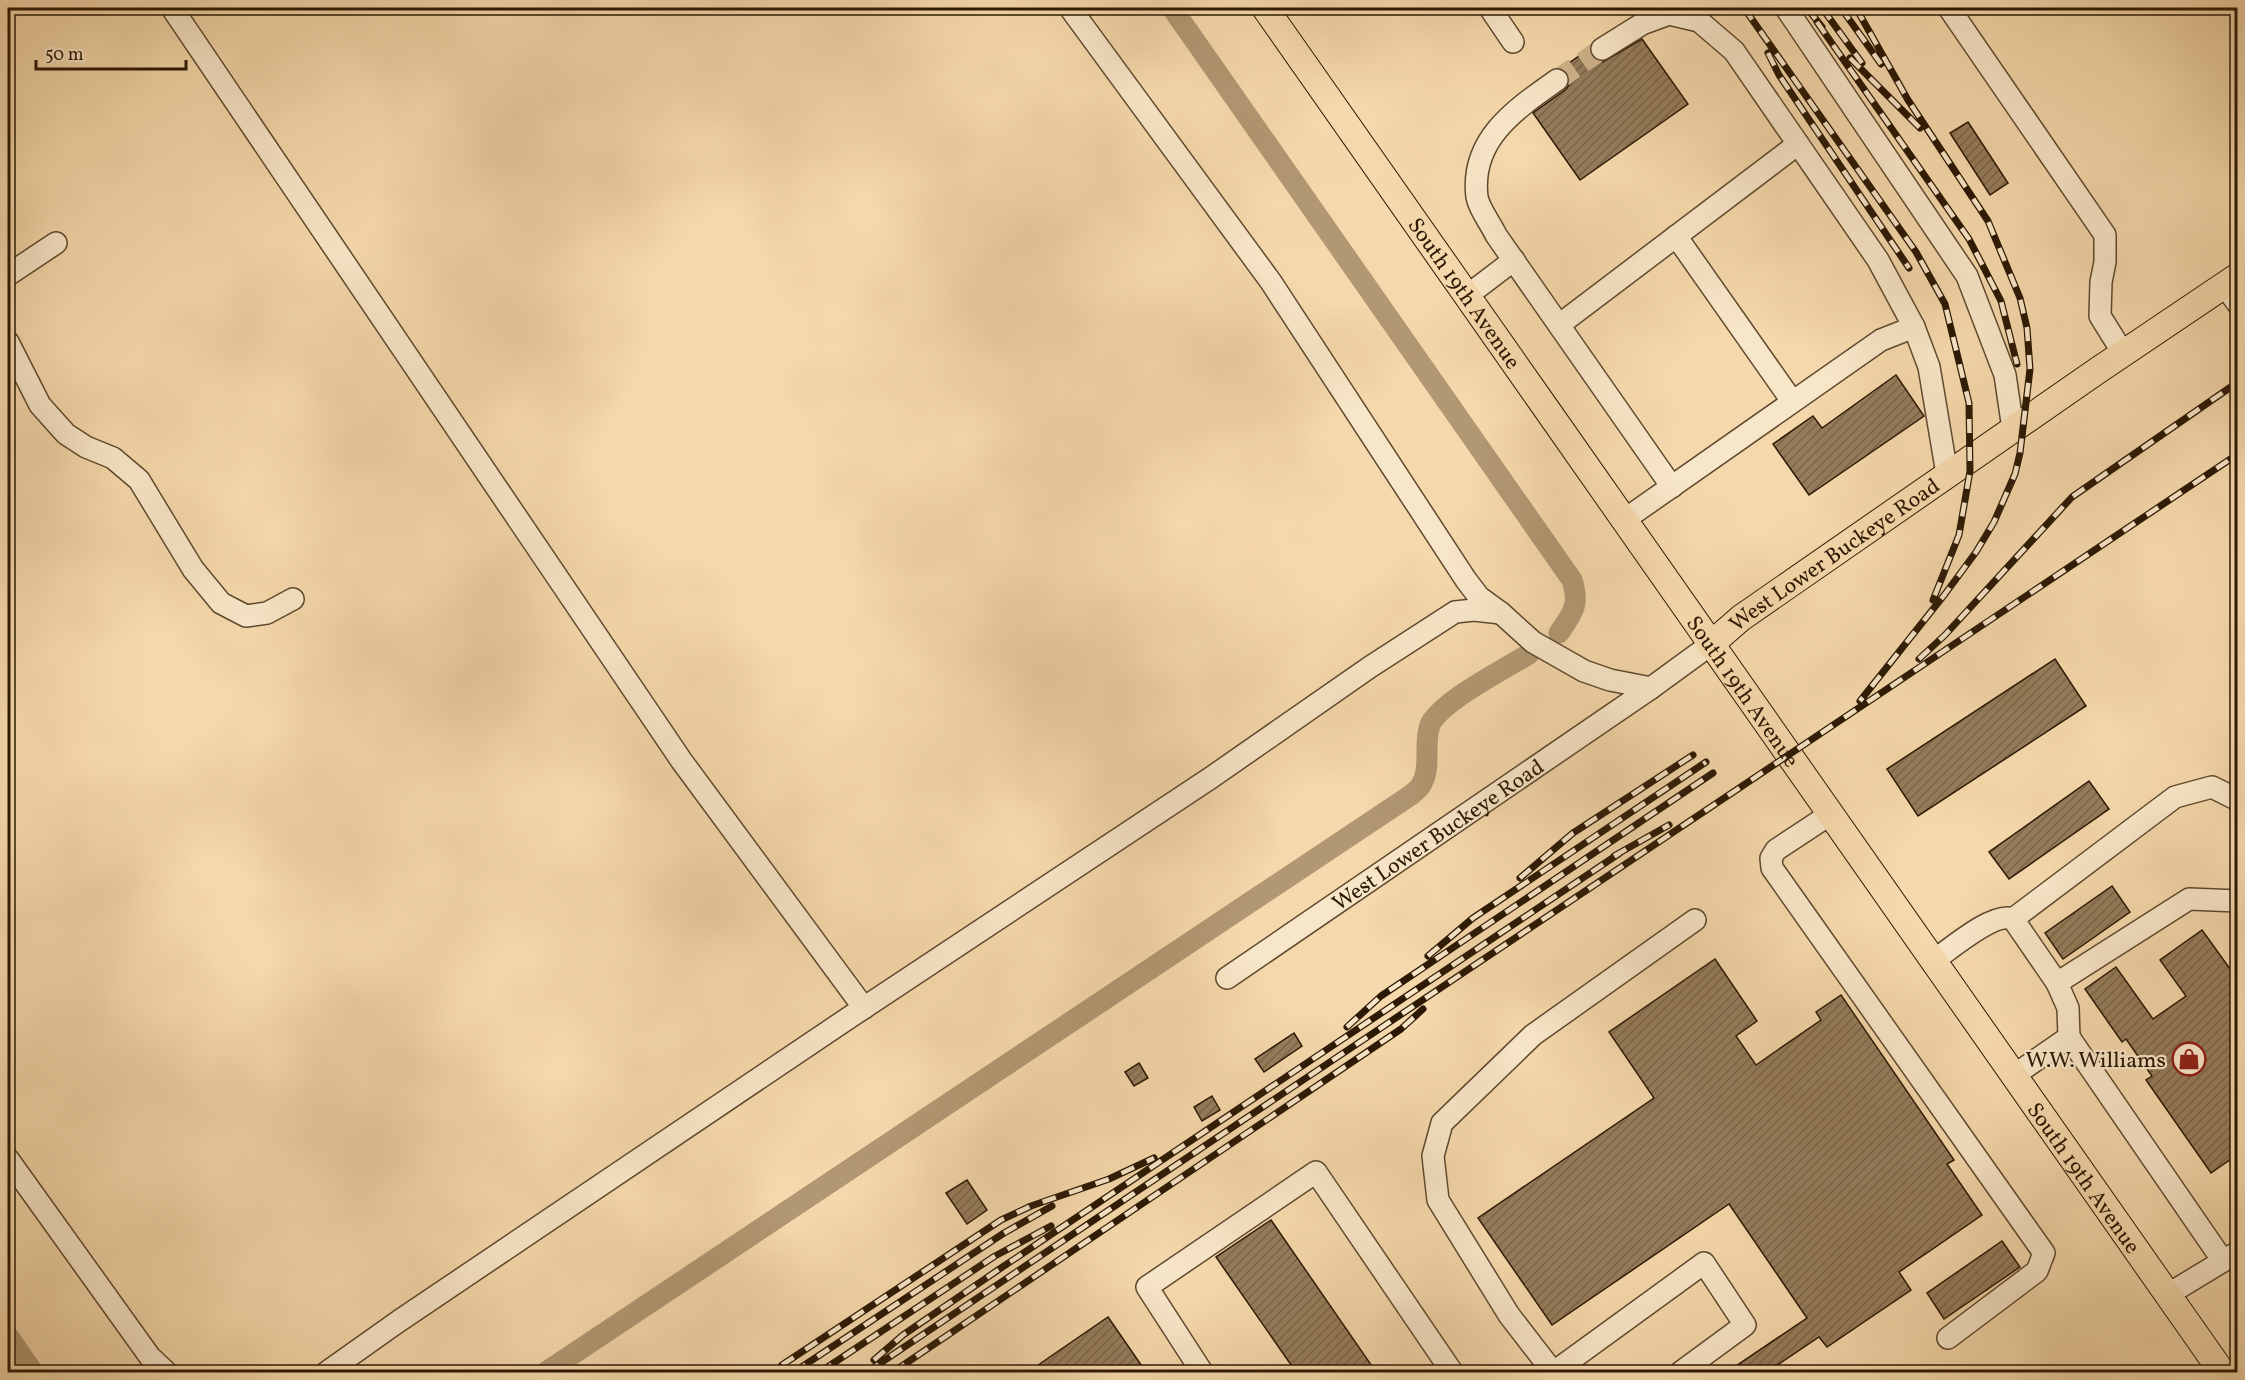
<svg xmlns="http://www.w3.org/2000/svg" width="2245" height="1380" viewBox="0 0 2245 1380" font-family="Vollkorn,serif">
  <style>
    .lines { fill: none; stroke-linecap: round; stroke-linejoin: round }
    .canal { stroke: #b19772; stroke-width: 21 }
    .building { fill: url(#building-hatch); stroke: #2c1904; stroke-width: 1.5 }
    .minor-tunnel { stroke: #cdb28a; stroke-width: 21; stroke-dasharray: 21 10; stroke-linecap: butt }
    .minor-casing { stroke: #5e492e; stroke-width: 24 }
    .major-casing { stroke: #2c1904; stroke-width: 28 }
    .minor { stroke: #f8e6c8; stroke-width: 21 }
    .major { stroke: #f5d8ab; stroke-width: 26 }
    .rail-casing { stroke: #2c1904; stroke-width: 7 }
    .rail { stroke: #f8e6c8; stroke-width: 4.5; stroke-dasharray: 14; stroke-linecap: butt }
    .labels { text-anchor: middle; stroke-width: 4.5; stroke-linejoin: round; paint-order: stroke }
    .street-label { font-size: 22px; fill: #2c1904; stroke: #f8e6c8 }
    .poi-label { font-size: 22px; fill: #2c1904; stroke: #f8e6c8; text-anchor: end }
  </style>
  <defs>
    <pattern id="building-hatch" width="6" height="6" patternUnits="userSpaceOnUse" patternTransform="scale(1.5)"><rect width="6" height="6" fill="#957c5b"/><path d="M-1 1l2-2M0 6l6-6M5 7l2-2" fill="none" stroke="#7a6549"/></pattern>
  </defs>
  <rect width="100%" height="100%" fill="#f5d8ab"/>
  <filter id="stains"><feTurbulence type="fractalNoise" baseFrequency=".00333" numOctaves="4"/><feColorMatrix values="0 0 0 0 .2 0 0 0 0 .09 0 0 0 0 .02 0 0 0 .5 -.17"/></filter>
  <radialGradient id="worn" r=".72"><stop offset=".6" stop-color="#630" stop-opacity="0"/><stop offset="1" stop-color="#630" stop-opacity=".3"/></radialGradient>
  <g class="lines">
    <path class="canal" d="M1172 8 1572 580C1580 605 1573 613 1559 633
      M8 1336 33 1372
      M546 1372 1411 795C1414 792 1419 789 1421 785 1432 768 1423 744 1430 725 1440 702 1506 668 1529 654"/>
  </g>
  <path class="building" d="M1642 39 1688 104 1580 180 1533 113 1565 90 1569 85 1570 78 1567 72 1562 68 1589 49 1592 56 1597 60 1603 62Z
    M1968 122 2008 183 1990 195 1950 133Z
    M1896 375 1924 416 1809 495 1773 444 1813 416 1822 428Z
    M2055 659 2086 706 1918 816 1887 769Z
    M2089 781 2109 809 2009 879 1989 852Z
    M2112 886 2130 912 2063 959 2045 933Z
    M2202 930 2238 980V1154L2211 1173 2146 1080 2152 1076 2126 1039 2122 1042 2085 989 2116 967 2153 1019 2186 996 2160 960Z
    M1715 959 1757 1021 1736 1036 1756 1065 1821 1020 1816 1012 1841 995 1954 1160 1947 1164 1982 1215 1899 1272 1911 1290 1827 1347 1819 1337 1767 1372H1727L1807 1318 1729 1204 1552 1325 1478 1218 1654 1098 1609 1032Z
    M1294 1033 1302 1046 1264 1072 1255 1059Z
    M1139 1063 1148 1078 1134 1086 1125 1072Z
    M1212 1096 1220 1110 1202 1121 1194 1107Z
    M967 1180 987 1210 967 1224 946 1193Z
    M1271 1220 1376 1372H1296L1216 1257Z
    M2002 1241 2020 1267 1944 1319 1927 1293Z
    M1108 1317 1146 1372H1028Z"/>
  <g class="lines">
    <path class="minor-tunnel" d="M1557 80 1602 49"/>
    <defs>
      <g id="minor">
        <path d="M172 8 681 760 864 1008"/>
        <path d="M1070 8 1271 282 1466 580 1479 597 1501 613 1533 642 1584 671 1610 680 1651 688"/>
        <path d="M1490 8 1513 42"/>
        <path d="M1786 8 1967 276 2005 375 2013 429"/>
        <path d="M1949 8 2105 235V262L2101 282 2100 316 2123 353"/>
        <path d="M1602 49 1642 24 1669 14 1699 21 1734 51 1878 260 1914 327 1929 367 1947 474"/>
        <path d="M1557 80C1516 109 1470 139 1477 197 1479 209 1491 224 1496 235L1672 487"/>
        <path d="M1676 236 1792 401"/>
        <path d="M8 275 56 243"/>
        <path d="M2224 285 2238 304"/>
        <path d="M1468 295 1514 260"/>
        <path d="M1559 325 1798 144"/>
        <path d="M8 342 40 405 66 434 86 447 113 458 139 480 193 569 221 603 246 616 267 613 293 599"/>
        <path d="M1624 520 1881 340 1914 327"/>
        <path d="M1829 815 1776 850 1771 858 1772 868 2044 1253 2037 1271 1948 1338"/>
        <path d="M2013 919 2175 797 2212 787 2238 800"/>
        <path d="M1932 962C1949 950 1994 911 2013 919L2057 983"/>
        <path id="s1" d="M1227 978 1651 688 1710 645"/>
        <path d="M2069 1037 2223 1261"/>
        <path d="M2013 1076 2069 1037 2068 1008 2057 983 2189 899 2238 901"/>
        <path d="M8 1159 150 1357 166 1372"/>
        <path d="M2167 1295 2238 1252"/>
        <path d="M327 1372 399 1321 844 1021 1212 777 1370 667 1455 612 1474 610 1501 613"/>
        <path d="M1202 1372 1147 1287 1316 1172 1452 1372"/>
        <path d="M1553 1372 1509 1315 1438 1200 1433 1156 1442 1123 1533 1035 1695 920"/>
        <path d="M1554 1372 1704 1263 1745 1325 1681 1372"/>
      </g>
      <g id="major">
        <path id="s2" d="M1265 8C1585 462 1901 919 2222 1372"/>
        <path id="s3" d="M1710 645 1741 618 2097 371 2238 276"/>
      </g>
    </defs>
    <use href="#minor" class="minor-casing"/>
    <use href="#major" class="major-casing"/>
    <use href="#minor" class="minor"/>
    <use href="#major" class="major"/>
    <defs>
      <path id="rail" d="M1744 8 1916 252 1945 304 1969 403 1970 471 1959 535 1933 600
        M1807 8 1822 27
        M1822 8 1862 63
        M1841 8 1881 64
        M1856 8 1908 100 1988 221 2020 298 2027 328 2030 369 2020 453 2015 474 1994 522 1976 552 1945 594 1860 701
        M1817 22 1969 239 2001 301 2017 364
        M1768 53 1779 75 1909 268
        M1850 58 1920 128
        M1919 659 1945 635 2072 497 2238 382
        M1614 856 1669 825
        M1520 878 1573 833 1693 755
        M1428 956 1473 918 1706 762
        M1347 1027 1381 996 1713 773
        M874 1360 903 1335 998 1270 1620 853
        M782 1365 1001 1220 1031 1206 1109 1179 1154 1158
        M794 1372 1004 1233 1052 1206
        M820 1372 995 1256 1051 1226
        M867 1372 2238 454
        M893 1372 1401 1029 1423 1009"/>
    </defs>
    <use href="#rail" class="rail-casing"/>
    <use href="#rail" class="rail"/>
  </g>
  <defs>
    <symbol id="shop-ring" viewBox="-11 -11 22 22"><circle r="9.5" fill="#f8e6c8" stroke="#8f2418" stroke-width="1.5"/><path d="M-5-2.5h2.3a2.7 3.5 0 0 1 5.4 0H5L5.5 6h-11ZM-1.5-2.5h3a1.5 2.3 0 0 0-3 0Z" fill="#8f2418"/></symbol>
  </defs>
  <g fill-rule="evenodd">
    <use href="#shop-ring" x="2170" y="1040" width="38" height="38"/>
  </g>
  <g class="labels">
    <g class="street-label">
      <text dy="8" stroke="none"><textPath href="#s2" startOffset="348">South 19th Avenue</textPath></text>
      <text dy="8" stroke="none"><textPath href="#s3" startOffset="154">West Lower Buckeye Road</textPath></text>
      <text dy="8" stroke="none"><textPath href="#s2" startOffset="834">South 19th Avenue</textPath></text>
      <text dy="8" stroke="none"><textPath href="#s1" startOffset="255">West Lower Buckeye Road</textPath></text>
      <text dy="8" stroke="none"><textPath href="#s2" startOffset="1428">South 19th Avenue</textPath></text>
    </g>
    <g class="poi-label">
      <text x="2166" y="1067">W.W. Williams</text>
    </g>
  </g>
  <rect width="2245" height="1380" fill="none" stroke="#f5d8ab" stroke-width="30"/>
  <rect x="9" y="9" width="2227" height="1362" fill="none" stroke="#2c1904" stroke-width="3"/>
  <rect x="15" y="15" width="2215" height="1350" fill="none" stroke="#2c1904" stroke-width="1.5"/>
  <path d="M36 60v9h150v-9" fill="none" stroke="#2c1904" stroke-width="3"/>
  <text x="45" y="60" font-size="18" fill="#2c1904" stroke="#f8e6c8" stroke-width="4.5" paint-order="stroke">50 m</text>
  <rect width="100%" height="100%" filter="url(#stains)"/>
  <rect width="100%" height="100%" fill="url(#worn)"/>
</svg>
